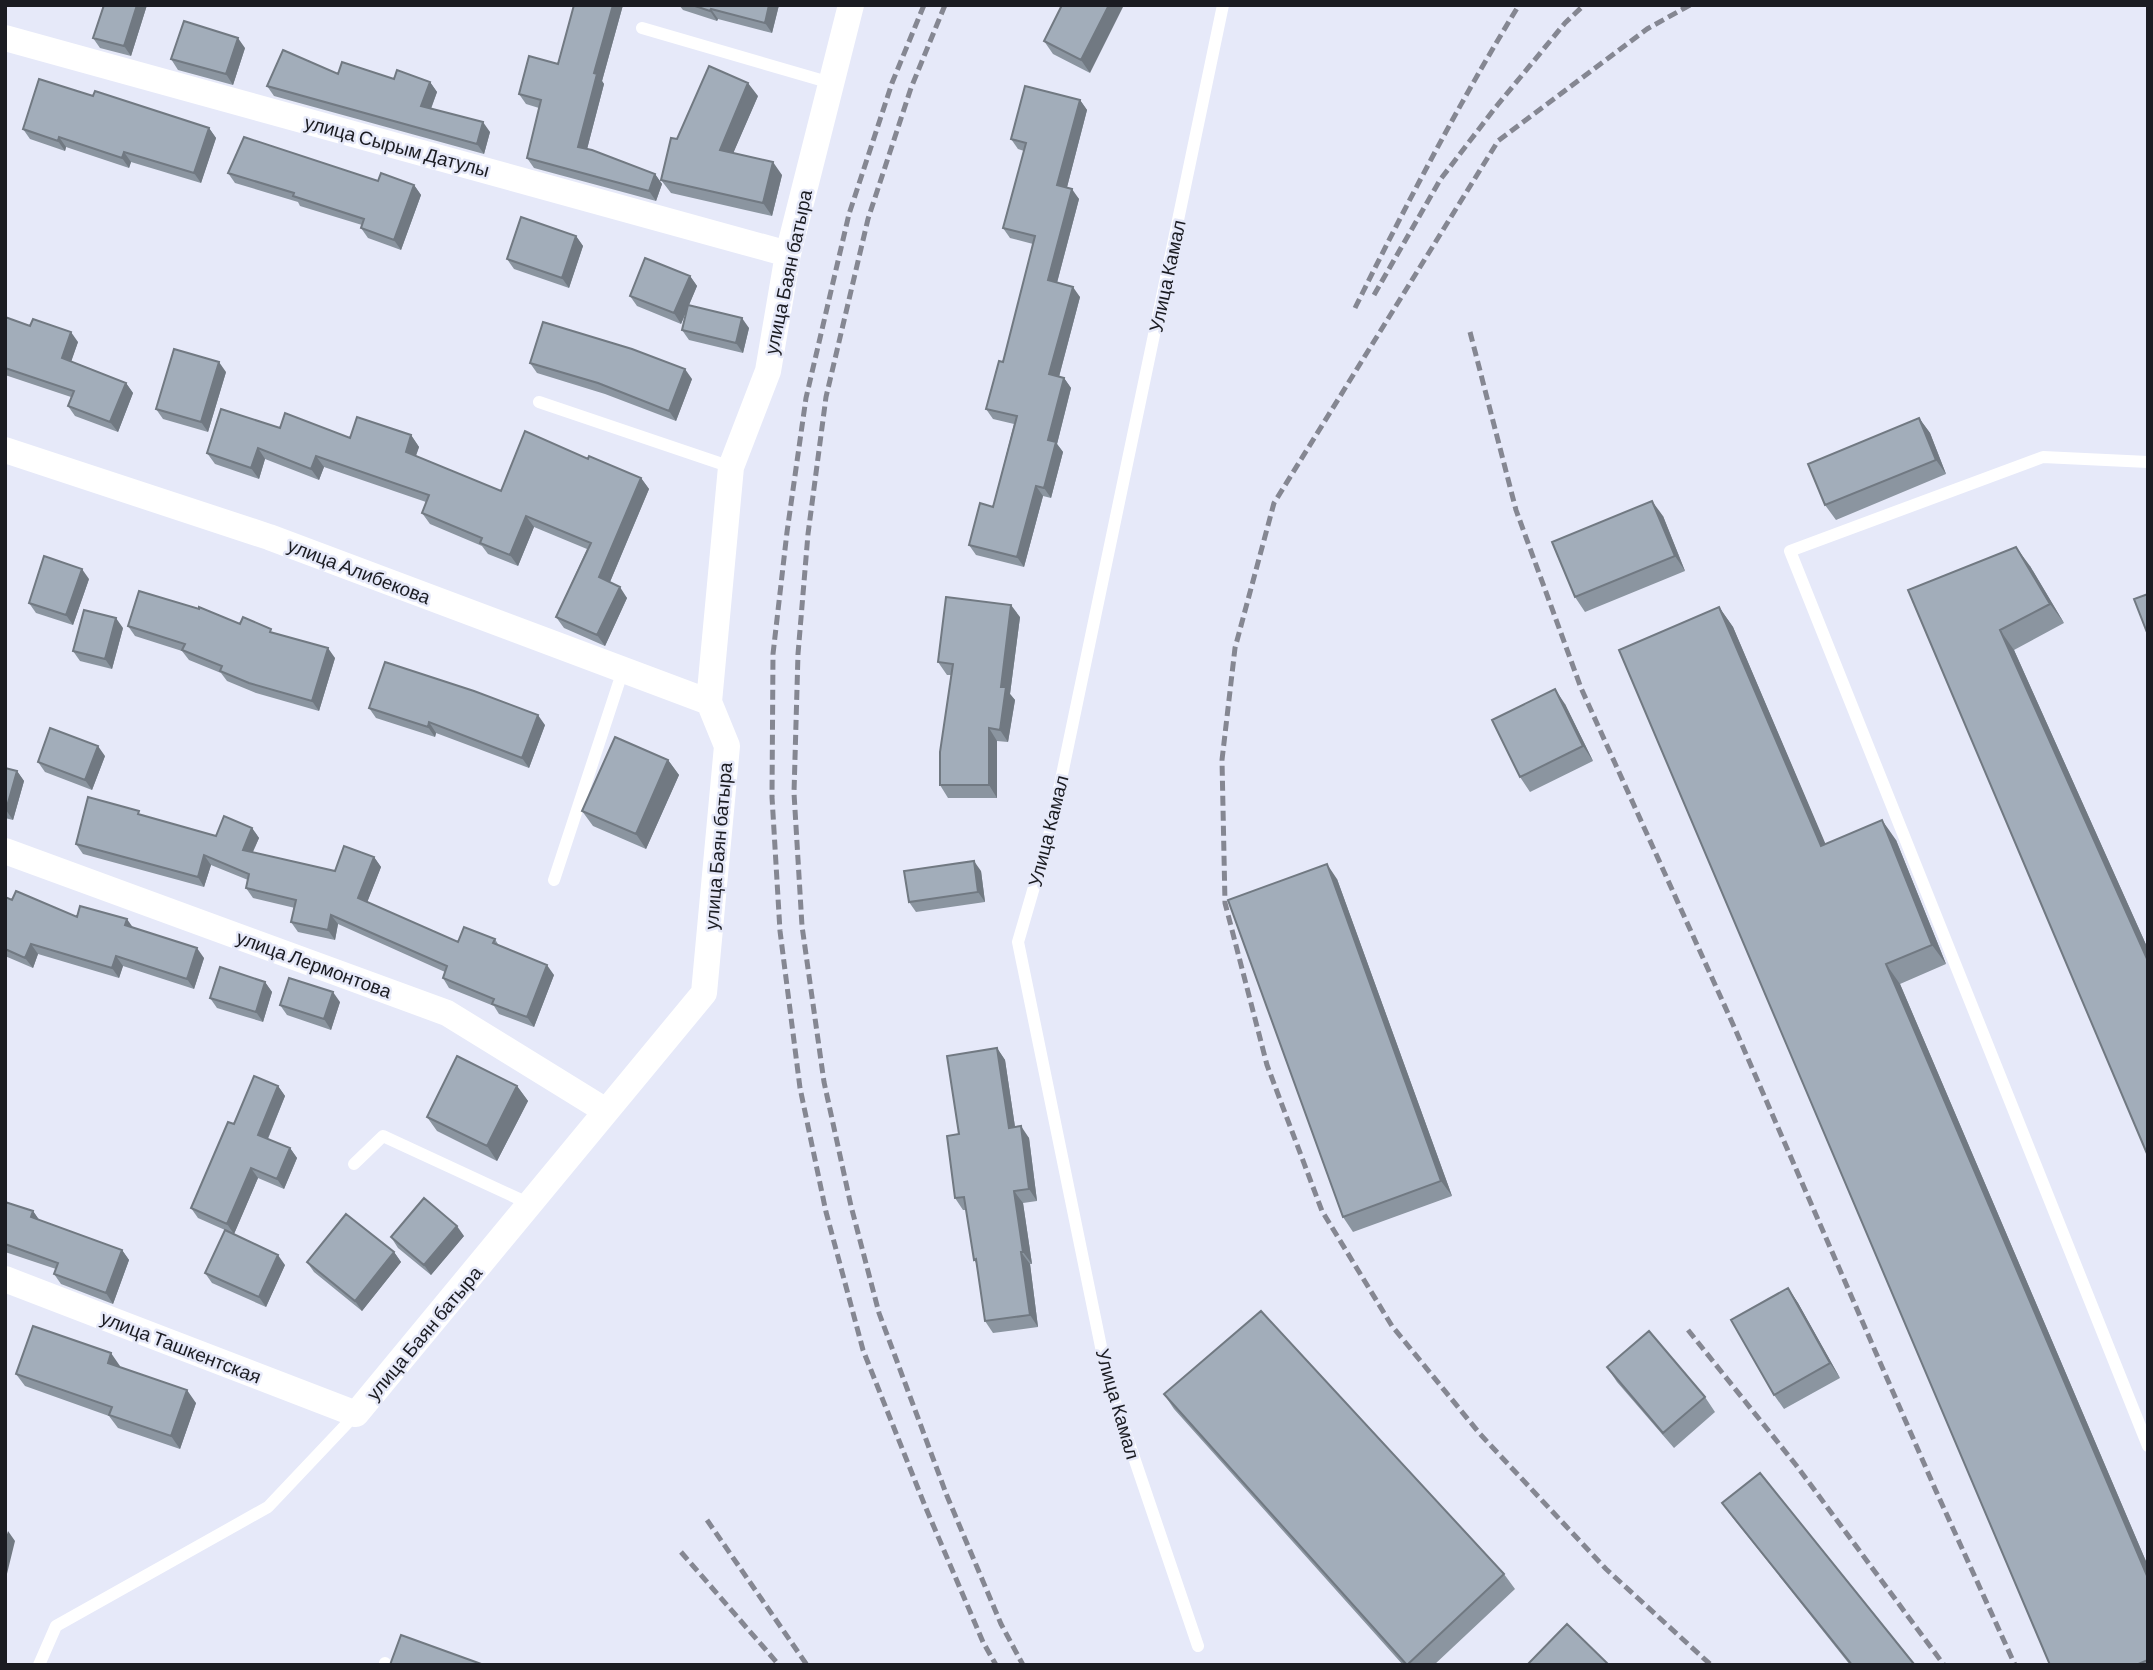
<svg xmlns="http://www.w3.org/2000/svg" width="2153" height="1670" viewBox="0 0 2153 1670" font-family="Barlow,sans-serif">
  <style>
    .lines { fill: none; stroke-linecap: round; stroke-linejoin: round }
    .service { stroke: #fff; stroke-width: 12 }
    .minor { stroke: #fff; stroke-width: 26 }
    .rail { stroke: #858792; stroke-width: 5; stroke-dasharray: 10 5; stroke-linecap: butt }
    .wall { fill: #8b95a0 }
    .shaded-wall { fill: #717982 }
    .building { fill: #a2adba; stroke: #717982; stroke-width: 2 }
    .labels { text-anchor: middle; stroke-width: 5; stroke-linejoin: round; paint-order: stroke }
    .street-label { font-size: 19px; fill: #1b1c22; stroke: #e6e9f9 }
  </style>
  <rect width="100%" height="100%" fill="#e6e9f9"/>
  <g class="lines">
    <path class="service" d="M642 28 831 83
      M539 402 731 467
      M2148 462 2043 457 1790 551 2148 1446
      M554 880 623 670
      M354 1164 383 1136 530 1204
      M1198 1646 1108 1381 1018 942 1050 832 1223 5
      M39 1665 56 1626 268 1507 356 1414
      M385 1665V1663"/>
    <path class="minor" d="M5 38 788 254
      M5 450 269 537 709 702
      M5 851 447 1013 606 1111
      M5 1279 356 1414 704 993 727 746 709 702 731 467 768 371 788 254 851 5"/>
    <path class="rail" d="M924 5 892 83 849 214 806 398 787 532 773 654 772 797 780 931 800 1088 826 1212 863 1350 925 1506 983 1642 996 1665
      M945 5 911 88 868 219 826 397 808 534 798 654 794 793 802 926 824 1082 851 1206 879 1313 947 1496 1001 1624 1023 1665
      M1690 5 1647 29 1498 141 1274 503 1235 648 1222 760 1225 903 1267 1065 1322 1211 1392 1326 1480 1434 1606 1569 1711 1665
      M1374 295 1440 180 1495 108 1565 23 1584 5
      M1355 308C1406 205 1459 103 1519 5
      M1470 332 1516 510 1581 688 1736 1031 1936 1491 2015 1665
      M1688 1330 1796 1465 1944 1665
      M707 1520 807 1665
      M681 1552 779 1665"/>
  </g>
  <path class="wall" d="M104 5H147L131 56 100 48 93 38Z
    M574 5H623L602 81 604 84 587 149 655 174 662 184 656 201 534 168 527 158 539 108 526 104 519 94 558 64Z
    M679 5H779L772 33 718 19 717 21 683 10Z
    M1062 5 1090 73 1053 54 1044 41Z
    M245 48 233 85 178 70 171 59Z
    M338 74 430 82 437 92 431 109 490 132 484 154 274 96 267 86Z
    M93 96 209 128 216 138 201 183 131 162 129 168 66 147 65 151 30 139 23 129Z
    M758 96 733 153 782 175 772 216 671 193 661 180 677 139Z
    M1080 100 1087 110 1067 187 1079 199 1057 283 1080 297 1059 377 1064 378 1071 388 1057 444 1063 452 1051 498 1043 496 1024 567 976 555 969 545 993 507 1014 424 993 419 986 409 1003 362 1033 244 1010 238 1003 228 1024 151 1018 149 1011 139Z
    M228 173 378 181 414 185 421 195 401 250 368 238 361 228 362 225 300 206 298 202 235 183Z
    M576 236 583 246 569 288 514 269 507 259Z
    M690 276 697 286 689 305 749 328 743 353 689 340 682 330 687 310 681 324 637 306 630 296Z
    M5 317 78 342 71 361 126 383 133 393 118 432 75 416 68 406 71 397 5 375Z
    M530 363 692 379 676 421 605 394 537 373Z
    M226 372 208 432 163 419 156 409Z
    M1919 418 1930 433 1946 474 1836 520 1825 505Z
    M280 428 350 438 411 435 419 447 416 456 501 491 588 459 641 478 649 489 610 582 627 598 605 646 564 628 556 617 587 549 534 527 518 566 488 554 482 546 430 524 422 513 426 502 324 467 319 480 265 459 259 479 215 464 207 453Z
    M1663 516 1685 571 1585 612 1575 597Z
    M2030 566 2064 623 2014 650 2148 949V1156L1908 590Z
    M89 579 73 625 36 613 29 603Z
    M1719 607 1733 627 1825 844 1896 840 1946 964 1900 984 2148 1566V1665H2050Z
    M1020 617 1010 694 1015 700 1008 742 997 741V798H948L940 785 951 675H947L938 662Z
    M240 624 274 633 335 658 319 711 256 693 227 681 221 673 189 660 182 651 135 636 128 626Z
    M123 628 112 669 80 661 73 651Z
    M1565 704 1593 761 1530 792 1520 777Z
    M369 708 545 725 529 768 436 733 435 737 376 718Z
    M105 756 92 790 45 772 38 762Z
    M668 760 679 775 646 849 593 826 582 811Z
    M5 768 17 771 24 781 13 820 5 818Z
    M142 816 216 836 252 828 259 838 253 852 335 871 374 857 381 867 367 902 458 942 495 939 499 946 554 975 534 1027 499 1014 494 1006 449 988 443 978 445 972 338 924 335 940 298 932 291 922 295 908 253 898 246 888 248 880 211 865 204 887 83 854 76 844Z
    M981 871 985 902 916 912 909 902Z
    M1337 879 1452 1196 1353 1232 1343 1217Z
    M5 897 12 900 77 917 133 928 204 958 194 989 123 966 119 978 38 954 33 968 5 956Z
    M265 982 272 992 263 1022 217 1008 210 998Z
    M340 1002 331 1030 287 1015 280 1005Z
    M997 1048 1005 1060 1015 1127 1029 1138 1037 1201 1023 1203 1032 1264H1030L1038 1327 993 1333 985 1321 977 1264 974 1260 966 1210H963L955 1198 959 1134Z
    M278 1086 285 1096 268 1139 290 1148 297 1158 284 1189 258 1178 234 1234 198 1218 191 1208 234 1124Z
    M517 1086 528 1101 497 1161 437 1131 427 1117Z
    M5 1202 33 1211 39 1220 122 1250 129 1260 113 1304 61 1284 54 1274 56 1269 5 1252Z
    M464 1236 431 1275 398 1248 391 1237Z
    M394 1252 401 1262 362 1311 314 1272 307 1262Z
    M285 1265 266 1307 212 1283 205 1273Z
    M1788 1288 1798 1303 1840 1378 1784 1409 1774 1395Z
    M120 1366V1368L196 1403 180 1449 118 1428 109 1416 25 1386 16 1374Z
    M1607 1367 1705 1397 1715 1412 1674 1448 1617 1382Z
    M1164 1394 1504 1574 1515 1589 1434 1665H1403L1174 1409Z
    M1760 1473 1915 1665H1850L1733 1518 1722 1503Z"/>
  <path class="shaded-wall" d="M137 5H147L131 56 124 46Z
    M613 5H623L602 81 604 84 585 157 578 147 594 73Z
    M769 5H779L772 33 765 23Z
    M1109 5H1124L1090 73 1081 60Z
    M711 9 718 19 717 21 710 11Z
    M238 38 245 48 233 85 226 74Z
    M430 82 437 92 428 116 421 106Z
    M748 83 758 96 729 163 720 150Z
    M1080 100 1087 110 1065 195 1057 185Z
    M483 122 490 132 484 154 477 144Z
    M209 128 216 138 201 183 194 173Z
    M59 137 66 147 65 151 58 141Z
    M124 152 131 162 129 168 122 158Z
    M773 162 782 175 772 216 763 203Z
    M655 174 662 184 656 201 649 191Z
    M414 185 421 195 401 250 394 240Z
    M1072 189 1079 199 1055 290 1048 280Z
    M576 236 583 246 569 288 562 278Z
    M690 276 697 286 681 324 674 313Z
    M1073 287 1080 297 1057 384 1049 374Z
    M742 318 749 328 743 353 736 343Z
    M71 332 78 342 69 368 62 358Z
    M219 362 226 372 208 432 201 422Z
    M685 369 692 379 676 421 669 411Z
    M1064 378 1071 388 1057 444 1063 452 1051 498 1044 488 1048 440Z
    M126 383 133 393 118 432 110 422Z
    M1919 418 1930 433 1946 474 1936 460Z
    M411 435 419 447 413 463 406 452Z
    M258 448 265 459 259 479 251 468Z
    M316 456 324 467 319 480 311 469Z
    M641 478 649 489 607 589 599 577Z
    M1036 486 1043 496 1024 567 1017 557Z
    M1652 501 1663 516 1685 571 1675 556Z
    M526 516 534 527 518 566 510 555Z
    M2016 547 2030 566 2064 623 2050 604Z
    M82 569 89 579 73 625 66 615Z
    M620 587 627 598 605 646 597 635Z
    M1011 605 1020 617 1010 694 1015 700 1008 742 1000 730 1001 687Z
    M1719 607 1733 627 1835 866 1821 846Z
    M116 618 123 628 112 669 105 659Z
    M2000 630 2014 650 2148 949V961Z
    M328 648 335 658 319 711 312 701Z
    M1555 689 1565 704 1593 761 1583 746Z
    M538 715 545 725 529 768 522 758Z
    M429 722 436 733 435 737 428 727Z
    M989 728 997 741V798L989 785Z
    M98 746 105 756 92 790 85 780Z
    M668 760 679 775 646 849 636 834Z
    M17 771 24 781 13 820 6 810Z
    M1882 820 1896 840 1946 964 1932 945Z
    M252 828 259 838 249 860 243 850Z
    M204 855 211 865 204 887 198 877Z
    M374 857 381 867 365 908 358 898Z
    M974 861 981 871 985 902 978 892Z
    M1327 864 1337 879 1452 1196 1441 1181Z
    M331 915 338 924 335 940 328 930Z
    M127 919 134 929 125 925Z
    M31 944 38 954 33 968 25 958Z
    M197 948 204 958 194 989 187 979Z
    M116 956 123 966 119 978 112 968Z
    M1886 964 1900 984 2148 1566V1578Z
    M547 965 554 975 534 1027 527 1017Z
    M265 982 272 992 263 1022 256 1012Z
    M333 992 340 1002 331 1030 324 1019Z
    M997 1048 1005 1060 1017 1140 1009 1128Z
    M278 1086 285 1096 265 1145 258 1135Z
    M517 1086 528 1101 497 1161 487 1146Z
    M1021 1126 1029 1138 1037 1201 1029 1189Z
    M290 1148 297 1158 284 1189 277 1179Z
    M251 1168 258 1178 234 1234 227 1224Z
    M1014 1191 1023 1203 1032 1264 1023 1252Z
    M33 1211 40 1221 31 1217Z
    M457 1226 464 1236 431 1275 424 1265Z
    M122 1250 129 1260 113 1304 106 1293Z
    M394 1252 401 1262 362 1311 355 1301Z
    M1021 1252 1030 1264 1038 1327 1030 1315Z
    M278 1255 285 1265 266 1307 259 1297Z
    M1788 1288 1798 1303 1840 1378 1830 1363Z
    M111 1353 120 1366 117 1376 108 1363Z
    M187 1390 196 1403 180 1449 171 1436Z
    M8 1531 15 1541 5 1582V1541Z"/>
  <path class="building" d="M104 5H137L124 46 93 38Z
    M574 5H613L594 73 597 74 578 147 592 150 655 174 649 191 527 158 541 100 519 94 529 56 558 64Z
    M692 5H769L765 23 711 9 710 11Z
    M1062 5H1109L1081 60 1044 41Z
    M184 21 238 38 226 74 171 59Z
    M283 50 338 74 342 62 394 79 397 70 430 82 421 106 483 122 477 144 267 86Z
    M709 66 748 83 720 150 773 162 763 203 661 180 671 138 677 139Z
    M39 79 93 96 95 91 209 128 194 173 124 152 122 158 59 137 58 141 23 129Z
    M1025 86 1080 100 1057 185 1072 189 1048 280 1073 287 1049 374 1064 378 1048 440 1056 442 1044 488 1036 486 1017 557 969 545 980 503 993 507 1017 416 986 409 999 361 1003 362 1035 236 1003 228 1026 143 1011 139Z
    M244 137 378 181 381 173 414 185 394 240 361 228 364 219 293 196 294 193 228 173Z
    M521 217 576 236 562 278 507 259Z
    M645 258 690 276 674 313 630 296Z
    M688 305 742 318 736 343 682 330Z
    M5 317 30 326 33 319 71 332 62 358 126 383 110 422 68 406 74 391 5 368Z
    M543 322 632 349 685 369 669 411 598 383 530 363Z
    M174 349 219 362 201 422 156 409Z
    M221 409 280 428 285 413 350 438 357 417 411 435 406 452 501 491 525 431 588 459 589 456 641 478 599 577 620 587 597 635 556 617 591 543 526 516 510 555 480 543 482 538 422 513 429 495 316 456 311 469 258 448 251 468 207 453Z
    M1919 418 1936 460 1825 505 1808 464Z
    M1652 501 1675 556 1575 597 1552 542Z
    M2016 547 2050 604 2000 630 2148 961V1156L1908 590Z
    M44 556 82 569 66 615 29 603Z
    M139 591 199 609V607L240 624 243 617 271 629 270 632 328 648 312 701 249 683 220 671 222 666 182 650 185 644 128 626Z
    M2148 594V635L2134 599Z
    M946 597 1011 605 1001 687H1006L1000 730 989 728V785H940V752L953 664 938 662Z
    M1719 607 1821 846 1882 820 1932 945 1886 964 2148 1578V1660L2136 1665H2050L1619 650Z
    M84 610 116 618 105 659 73 651Z
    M385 662 474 691 538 715 522 758 429 722 428 727 369 708Z
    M1555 689 1583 746 1520 777 1492 720Z
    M50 728 98 746 85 780 38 762Z
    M615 737 668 760 636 834 582 811Z
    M5 768 17 771 6 810H5Z
    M88 797 139 811 138 814 216 836 224 816 252 828 243 850 335 871 344 846 374 857 358 898 458 942 464 927 495 939 493 943 547 965 527 1017 492 1004 494 999 443 978 447 966 331 915 328 930 291 922 296 900 246 888 249 874 204 855 198 877 76 844Z
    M974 861 978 892 909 902 904 871Z
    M1327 864 1441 1181 1343 1217 1228 900Z
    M16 891 77 917 80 906 127 919 125 925 197 948 187 979 116 956 112 968 31 944 25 958 5 949V897L12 900Z
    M220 967 265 982 256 1012 210 998Z
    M289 978 333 992 324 1019 280 1005Z
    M997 1048 1009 1128 1021 1126 1029 1189 1014 1191 1023 1252H1021L1030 1315 985 1321 976 1259 974 1260 964 1197 955 1198 947 1136 959 1134 947 1056Z
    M457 1056 517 1086 487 1146 427 1117Z
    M254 1076 278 1086 258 1135 290 1148 277 1179 251 1168 227 1224 191 1208 228 1122 234 1124Z
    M424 1198 457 1226 424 1265 391 1237Z
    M5 1202 33 1211 31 1217 122 1250 106 1293 54 1274 58 1263 5 1244Z
    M346 1214 394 1252 355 1301 307 1262Z
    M225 1230 278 1255 259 1297 205 1273Z
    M1788 1288 1830 1363 1774 1395 1731 1320Z
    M1261 1311 1504 1574 1407 1665 1164 1394Z
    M33 1326 111 1353 108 1363 187 1390 171 1436 109 1415 112 1407 16 1374Z
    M1649 1331 1705 1397 1663 1433 1607 1367Z
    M1760 1473 1914 1664 1913 1665H1852L1722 1503Z
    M1567 1624 1609 1665H1527Z
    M401 1635 484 1665H390Z"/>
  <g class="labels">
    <g class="street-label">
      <text transform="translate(397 146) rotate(15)" y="7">улица Сырым Датулы</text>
      <text transform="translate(788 272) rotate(-78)" y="7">улица Баян батыра</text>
      <text transform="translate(1167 276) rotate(-78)" y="7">Улица Камал</text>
      <text transform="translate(359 571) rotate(21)" y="7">улица Алибекова</text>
      <text transform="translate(1048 831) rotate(-76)" y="7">Улица Камал</text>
      <text transform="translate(718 846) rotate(-85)" y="7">улица Баян батыра</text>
      <text transform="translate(314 964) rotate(20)" y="7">улица Лермонтова</text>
      <text transform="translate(424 1333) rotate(-50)" y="7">улица Баян батыра</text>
      <text transform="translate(181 1347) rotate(21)" y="7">улица Ташкентская</text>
      <text transform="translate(1118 1404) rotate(74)" y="7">Улица Камал</text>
    </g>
  </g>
  <rect width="2153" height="1670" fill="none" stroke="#1b1c22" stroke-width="14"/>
</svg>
